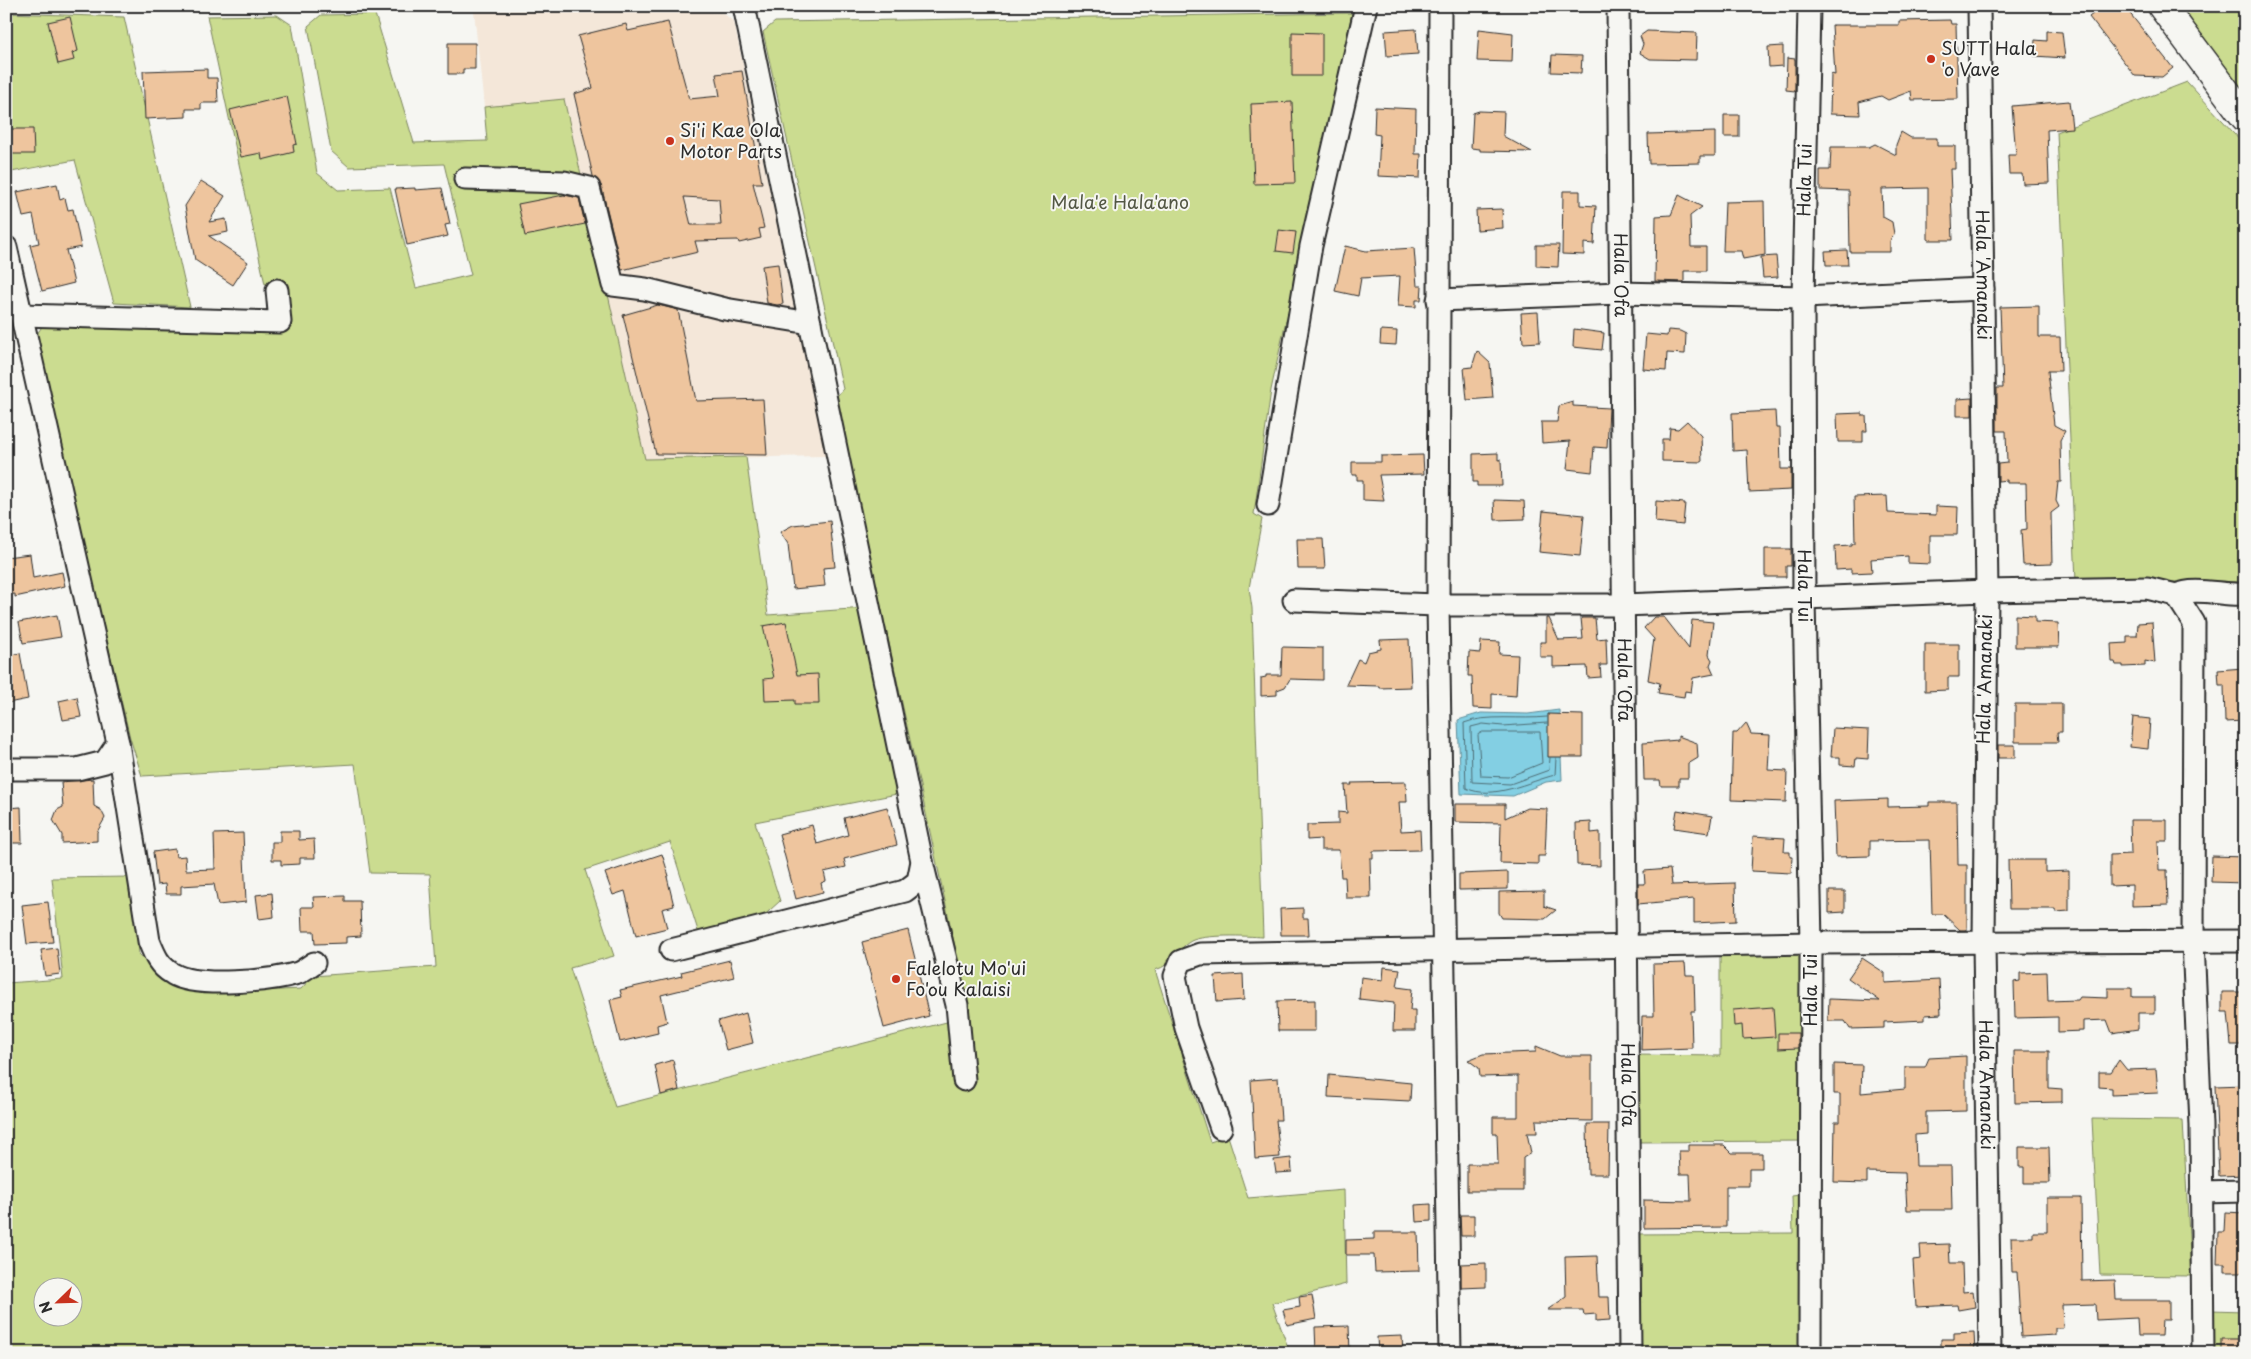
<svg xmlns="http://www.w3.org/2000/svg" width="2251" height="1359" viewBox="0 0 2251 1359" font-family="'Playpen Sans',sans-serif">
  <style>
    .built { fill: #f4e7d9 }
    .green { fill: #cbdc90; stroke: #7b845e; fill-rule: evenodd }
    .water { fill: #83cfe3; stroke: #608d99 }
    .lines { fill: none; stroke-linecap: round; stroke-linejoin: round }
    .shore { stroke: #4e6d75; stroke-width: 1 }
    .building { fill: #eec59e; stroke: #2b2b2b; fill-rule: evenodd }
    .street-casing { stroke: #2b2b2b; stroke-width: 25 }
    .primary-casing { stroke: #2b2b2b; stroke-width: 31 }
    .street { stroke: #f6f6f2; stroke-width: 21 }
    .primary { stroke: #f6f6f2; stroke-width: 28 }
    .poi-dot { fill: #c8321e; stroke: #f6f6f2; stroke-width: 2 }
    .labels { text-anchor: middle; stroke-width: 4; stroke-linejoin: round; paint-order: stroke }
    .poi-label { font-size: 18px; fill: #2b2b2b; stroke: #f6f6f2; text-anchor: start }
    .street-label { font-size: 18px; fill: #2b2b2b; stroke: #f6f6f2 }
    .park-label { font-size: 18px; fill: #535744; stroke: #f6f6f2 }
  </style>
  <rect width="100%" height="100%" fill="#f6f6f2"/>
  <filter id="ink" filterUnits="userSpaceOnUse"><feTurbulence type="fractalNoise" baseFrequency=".02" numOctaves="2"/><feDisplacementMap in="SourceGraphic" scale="10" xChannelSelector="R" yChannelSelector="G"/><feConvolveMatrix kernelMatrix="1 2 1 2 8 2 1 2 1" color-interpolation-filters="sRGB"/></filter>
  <g filter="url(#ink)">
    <path class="built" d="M639 7 723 13 734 22 826 456 645 459 564 99 484 107 474 11Z"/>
    <path class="green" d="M2181 6H2245V94Z
      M6 13 124 17 190 307 114 303 75 160 6 173Z
      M1352 13 1271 390 1254 514 1262 519 1249 588 1252 608 1263 937C1246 936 1205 934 1191 941 1176 949 1174 965 1155 970L1210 1142 1228 1136 1248 1198 1344 1190 1346 1284 1272 1303 1290 1353H6V983L63 979 52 878 132 877 139 954 163 981 203 994 301 989 313 976 436 967 430 874 370 873 355 764 142 776 130 738 35 337 43 325 271 330 285 283 265 284 207 16 277 15 292 25 317 173 338 190 390 188 416 288 471 275 444 164 349 167 331 151 308 26 321 15 375 14 414 143 487 141 484 107 564 99 645 459 746 457 768 615 865 608 897 794 755 822 780 901 759 920 699 934 670 842 585 870 614 956 570 968 615 1107 970 1016 847 450 837 396 843 389 763 32 775 22ZM42 1286H72V1316H42Z
      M2187 82 2245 145V582H2076L2057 132Z
      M1796 952 1804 960 1805 1141 1636 1142 1635 1055 1720 1056V953Z
      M2092 1119 2183 1120 2191 1276 2100 1275Z
      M1821 1192 1820 1353H1642L1636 1294V1234L1793 1233 1792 1196Z
      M2210 1310 2245 1311V1353H2210Z"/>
    <path class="water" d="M1559 710 1562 780 1546 782 1513 796 1461 794 1458 720 1481 713 1528 714Z"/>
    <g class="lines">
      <path class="shore" d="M1547 717C1521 720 1486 714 1464 723L1466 788C1492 801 1530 781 1555 775L1556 758
        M1547 723 1503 726 1483 724 1471 727 1472 782 1510 784 1549 770 1550 758
        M1483 732H1540L1542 763 1508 777 1481 776 1478 735Z"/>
    </g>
    <path class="building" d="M2103 6H2124L2173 68 2162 77 2135 76 2089 17Z
      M70 17 78 51 72 53 74 60 58 64 48 22Z
      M1950 20 1951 24H1956L1958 99 1912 100 1911 91 1888 100 1881 96 1859 102 1860 115 1830 114 1831 74 1835 75 1832 25H1899V21Z
      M668 22 689 99 720 96 716 74 742 71 762 183H753L764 228 759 229 761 238 739 243 738 240 695 241 698 252 622 270 601 185 593 176 574 94 593 88 578 36 626 24 628 31ZM684 197 719 199 721 225H691Z
      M1416 29 1418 54 1387 56 1385 31Z
      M1479 29 1513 33 1512 62 1477 61Z
      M1647 31 1697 33 1696 60 1650 59 1640 53 1643 44 1640 36Z
      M2047 31 2062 32 2065 58 2034 56 2035 40 2047 41Z
      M1292 32 1322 33V76H1292Z
      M448 43H475V69H463V74H448Z
      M1783 46V66L1769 67 1768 47Z
      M1552 55 1582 56 1581 73 1551 72Z
      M1787 58 1795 59V91L1786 90Z
      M207 69V78H217L218 103H201V109H186V117L145 119 143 71Z
      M287 96 297 144 293 145 294 152 262 160 261 153 241 157 230 110Z
      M2069 101 2072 128 2047 130 2049 183 2023 184 2022 174H2009L2008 155H2016L2012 106Z
      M1292 102 1295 183 1254 184 1251 104Z
      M1375 107 1416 109 1415 154H1421L1420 178 1378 176 1380 135 1374 134Z
      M1479 111 1504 112 1503 136 1532 152 1480 151V149L1471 148 1473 113Z
      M1724 115H1739V137H1724Z
      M6 129H33L34 154H6Z
      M1715 132V156H1700V163L1649 164 1648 134Z
      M1901 132 1911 138H1937V146H1955V169H1950L1953 240H1928V188L1882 189 1883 217 1892 222 1894 234 1890 241V252H1850L1849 191 1820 190V170H1830L1831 147H1869L1875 144 1896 155V145Z
      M201 181 225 196 209 222 226 219 228 232 209 236 248 262 233 285 195 260 185 206Z
      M57 184 60 200 65 198 68 210 73 209 81 247 66 250 74 283 42 291 30 245 39 243 33 215 23 217 17 192Z
      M415 188V190L442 188 450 224 445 225 448 236 407 245 395 189Z
      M1563 191H1580V205L1596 206 1594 244 1584 243V255L1562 254Z
      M564 195 579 198 585 224 525 236 518 204Z
      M1679 195 1702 207 1690 216 1691 247H1706V271H1684V282L1655 281 1656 216 1671 215Z
      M1764 201 1765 255 1743 259 1741 251H1723L1725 202Z
      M1502 209 1503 228 1477 230 1476 210Z
      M1279 230 1296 232 1293 253 1276 251Z
      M1536 245H1559L1558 267 1536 266Z
      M1345 246 1366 251 1414 248 1417 286H1422L1421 300H1416V307L1398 306 1400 276 1361 278 1358 296 1335 291Z
      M1847 250 1848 265H1826L1825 251Z
      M1776 256 1778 277 1763 278 1761 257Z
      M778 264 783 304 777 305 767 303 762 266Z
      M658 305 678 310 696 401 763 399 767 455 656 454 623 315Z
      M2039 306V337H2060L2061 371H2048L2054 425 2065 431 2060 440 2061 482H2058L2056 501 2059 507 2051 513 2052 564 2023 565 2021 530 2027 529 2026 483H2007V480L1998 481V464L2007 463 2006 431H1997V388H2003L2000 307Z
      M1538 312 1540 342 1523 343 1521 313Z
      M1574 329 1604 333 1602 350 1573 347Z
      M1381 330 1397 331 1396 345 1380 344Z
      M1668 330 1680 331 1686 334 1685 354 1667 353 1666 371 1643 369 1646 334 1667 336Z
      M1477 351 1490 363 1493 398 1467 400 1464 368 1472 367Z
      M1972 398V416H1957V399Z
      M1573 402V406L1609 408 1607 448 1594 447 1592 472 1567 469 1570 441 1542 443 1541 422H1557L1559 406Z
      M1775 411 1776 428H1780L1781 469H1791V490L1749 492 1747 450 1733 451 1732 413Z
      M1862 413V416H1866L1867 431H1863V442H1838L1837 414Z
      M1687 421 1701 436 1702 462 1662 461V439H1669L1670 428 1678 429Z
      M1498 453V460L1501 459 1502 486H1477V482H1473V454Z
      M1423 455 1424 474 1379 475 1384 501 1363 500V480H1357V475H1352V462H1381V456Z
      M1887 496 1888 513 1936 515V506L1958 507 1957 535H1930V564L1908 563V556L1871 559 1872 572 1851 573V569L1836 570 1835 546 1852 545V543H1855L1854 497Z
      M1494 500 1524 501 1525 519 1495 520Z
      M1656 501 1685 503 1683 525 1655 522Z
      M1543 511 1584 515 1580 556 1539 552Z
      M830 521 835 567 823 568 825 586 793 589 788 544 780 532 793 525Z
      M1297 539H1323L1325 569H1298Z
      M1765 549H1791V566H1786V577H1765Z
      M30 554 33 578 62 572 65 586 15 597V594L6 595V557Z
      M57 615 61 637 23 643 19 622Z
      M2015 615 2035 616V622L2058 623 2059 647H2015Z
      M1654 617H1664L1689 649 1692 620 1713 622 1709 655 1712 660 1710 665 1714 674 1693 678 1691 692 1685 691 1684 697 1658 693 1660 683 1648 680 1654 639 1644 628Z
      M1546 618H1549L1559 640 1583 639 1581 618H1595L1597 639 1606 638 1607 665H1600L1601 677 1588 678 1587 666 1553 667V657H1540V642H1546Z
      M786 622 797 675 818 674 819 704H795V700L765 701 764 679 774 678 763 626Z
      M2152 622 2155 663 2145 661V666L2123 667V665H2116L2115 662H2112L2111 644 2127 643V636H2137L2138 623Z
      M1409 639 1411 687 1380 688 1379 686 1346 685 1358 659 1364 662 1368 652 1381 649 1380 640Z
      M1481 641 1500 642 1499 654 1518 655 1516 696 1492 694V709L1473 708 1472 676H1468L1469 652 1480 653Z
      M1925 644H1959V677H1948V690L1925 691Z
      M1282 647 1323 648V680L1290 679 1285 687 1277 690V695L1261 696V678L1266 677V675H1281Z
      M20 653 28 699 8 703 6 656Z
      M2243 668 2244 721 2225 722 2224 685H2219L2218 670Z
      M77 697 81 717 63 720 59 701Z
      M2015 704H2062V732H2057L2058 742H2015Z
      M1548 714 1583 715V757H1548Z
      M2133 717 2150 719 2148 749 2130 747Z
      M1746 723 1751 734 1770 735 1768 770 1787 771 1786 802 1731 800 1733 733H1737Z
      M1833 728 1869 730 1868 759 1856 758 1855 766 1840 765V757H1831Z
      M1678 736 1697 743 1698 758 1688 764V778H1679V786H1661L1660 780H1644L1643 743 1678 740Z
      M1998 745H2015V758H1998Z
      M93 779 94 806 101 810 105 818 97 832V841L62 843V835L53 820 57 810 63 807 61 782Z
      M1406 782 1407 802H1399L1401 831 1420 830 1421 850 1373 851V858H1370L1371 898H1346L1345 877H1341L1339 850H1321V839L1307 840V825L1338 824V812L1347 813 1345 785H1352L1351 783Z
      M1888 799V807L1929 806V802H1957L1958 865H1967V930H1960L1943 914H1932L1930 840 1870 841V856L1836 857 1834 801Z
      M1455 804H1505V818L1527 808 1547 809 1545 856H1538V864L1500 863 1501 823 1455 822Z
      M21 807 22 843H6V808Z
      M887 807 897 845 844 859 846 867 824 872 826 881 821 883 823 892 796 899 779 834 812 825 817 844 848 835 844 818Z
      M1677 810 1712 816 1709 833 1674 828Z
      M2130 820H2167V841H2158L2159 870H2167L2168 905 2132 906V885L2110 886V855L2131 854Z
      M1591 822V833L1600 832V866L1577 865 1576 823Z
      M280 831H299V840L314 839 315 858H300V864L281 865V860H272V842H280Z
      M243 833 246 902 218 905 214 884 181 886V894H166L165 884 157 885 153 852 175 849 176 857 185 856 186 870 215 869 214 834Z
      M1753 836 1785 838 1784 852H1790V857H1792L1791 873 1751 871Z
      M662 854 669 876 667 877 674 906 662 909 667 928 636 936 625 891 613 895 605 873Z
      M2212 856 2245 857V883L2211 882Z
      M2008 860H2045V872L2069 871V911L2056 912 2055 909H2009Z
      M1670 869 1672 885 1735 883 1736 921 1694 923V899L1638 904V884H1645L1644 871Z
      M1508 872V889L1459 890V874Z
      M1544 891V906L1556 910 1545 919 1502 918 1499 913V892Z
      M1829 891H1845V912L1829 913Z
      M272 893 274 917 259 919 256 895Z
      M345 896V901H360L361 936 346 937V943L315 944 314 931H302L301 907H314L313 897Z
      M48 902 53 942 27 944 22 905Z
      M1303 908V918H1308L1309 935H1281L1280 909Z
      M908 930 929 1016 884 1028 862 942Z
      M57 948 60 974 45 976 41 950Z
      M1862 958 1885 973V983L1939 980 1941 1014 1925 1015V1020L1884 1022V1028L1850 1029 1845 1021H1828L1829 999 1880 1001 1848 978Z
      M730 960 734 977 661 995 667 1022 657 1025 658 1033 620 1042 610 1000 622 997 620 990 682 976 681 972Z
      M1685 963 1686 975H1694L1695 1011H1691L1692 1048 1641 1050 1642 1016H1654L1653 964Z
      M1384 967 1400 969 1397 987 1412 989 1410 1010H1415V1031H1393L1394 1003 1359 999 1361 977 1383 980Z
      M2047 972 2048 1001 2078 1000 2080 997 2108 998V988H2132V997H2155V1013H2138V1029L2112 1033 2107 1020 2083 1021V1031L2058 1032V1017L2015 1018 2014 982 2020 981V973Z
      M1243 974 1244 1000 1217 1002 1215 976Z
      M2222 992H2245V1045H2231L2228 1012H2222Z
      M1315 1000V1031H1278L1277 1001Z
      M1773 1007 1775 1037 1743 1039 1742 1025 1734 1026 1733 1010Z
      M746 1013 753 1043 726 1050 718 1021Z
      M1778 1033H1798V1048L1778 1049Z
      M1536 1046 1560 1056H1592V1121L1536 1120 1537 1133H1527L1531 1153 1523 1158V1191H1467V1164H1498L1497 1133H1493V1117H1518V1076L1480 1077 1479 1068 1468 1060 1483 1054 1536 1052Z
      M2014 1051H2049V1088L2062 1089V1102L2015 1103Z
      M1966 1056V1111L1926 1112V1134L1915 1135 1916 1166H1951L1952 1210H1907L1905 1173 1867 1172V1183L1834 1182 1835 1122H1840V1094H1834V1064L1862 1065 1861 1093 1905 1089V1067H1925L1929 1058Z
      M673 1060 679 1090 661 1095 655 1065Z
      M2119 1060 2127 1070 2156 1069 2158 1093 2112 1095V1088L2099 1087V1072H2111Z
      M1329 1075 1411 1083 1410 1101 1328 1097Z
      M1278 1078 1281 1120H1276L1280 1157 1255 1159 1251 1080Z
      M2245 1085V1175L2219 1176 2215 1086Z
      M1587 1124H1609L1608 1174H1588Z
      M1689 1145H1724L1732 1153H1762V1168H1749V1186H1726V1227L1644 1228V1200L1691 1201 1690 1174H1680L1679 1151H1689Z
      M2019 1147H2049L2050 1183H2024V1167H2019Z
      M1291 1158 1292 1172 1276 1173 1274 1160Z
      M2047 1198H2081L2082 1281 2115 1280 2116 1300H2169V1320H2162L2161 1336H2138L2137 1318 2096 1320 2095 1304 2062 1305 2063 1328H2055V1335L2021 1337 2017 1272H2012L2011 1237H2033V1232H2047Z
      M1431 1204V1221L1416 1222 1415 1205Z
      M2225 1212 2245 1213 2244 1272H2225V1264H2217L2218 1232H2224Z
      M1460 1215H1474V1236H1461Z
      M1374 1232H1418L1419 1271 1375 1272 1374 1255H1346V1240L1374 1239Z
      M1949 1244 1950 1263H1962L1963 1292 1973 1291 1975 1307 1958 1310 1957 1305 1916 1307 1913 1260 1921 1259 1920 1245Z
      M1597 1256 1599 1297H1609L1610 1320 1596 1321V1314L1584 1315 1583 1310H1547L1566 1297 1565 1257Z
      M1486 1263V1287L1461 1288V1264Z
      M1312 1295 1316 1319 1287 1325 1283 1310 1300 1307 1299 1297Z
      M1349 1326 1350 1353H1316L1315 1327Z
      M1974 1332 1975 1353H1941V1339H1954V1333Z
      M1402 1336 1403 1353H1378L1377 1337Z
      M2221 1339H2245V1353H2221Z"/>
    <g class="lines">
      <defs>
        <g id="street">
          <path d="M1440 6 1438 605 1450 1353"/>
          <path id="s1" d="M1618 6 1630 1353"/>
          <path id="s2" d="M1809 6 1803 297 1804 599 1811 943 1810 1353"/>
          <path id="s3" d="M1979 6 1987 591 1984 943 1990 1353"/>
          <path d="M465 179 564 182 589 188 613 285 645 289 725 309 810 323"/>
          <path d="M6 247 118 743 149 941C155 956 159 966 173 974 196 988 272 981 298 973 303 971 309 966 314 963"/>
          <path d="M1438 300 1620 293 1803 297 1983 289"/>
          <path d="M21 315 280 322 277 290"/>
          <path d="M1268 505 1311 246 1366 6"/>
          <path d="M2176 595C2197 586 2222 596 2245 594"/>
          <path d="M1294 600 1438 605H1623L1987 591 2147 588 2176 595 2194 623 2193 941 2201 1125 2203 1353"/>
          <path d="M6 769H77L105 762 118 743"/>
          <path d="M922 862 957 1005 964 1080"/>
          <path d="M671 950 905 891 918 881 922 861 744 6"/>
          <path d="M1221 1128 1186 1028 1175 976 1181 961 1200 954 1811 943 2245 941"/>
          <path d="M2201 1192 2245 1191"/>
        </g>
        <path id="primary" d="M2162 6 2245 117"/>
      </defs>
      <use href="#street" class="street-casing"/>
      <use href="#primary" class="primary-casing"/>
      <use href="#street" class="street"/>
      <use href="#primary" class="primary"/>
    </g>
  </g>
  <g class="poi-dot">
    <circle cx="1931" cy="59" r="5"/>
    <circle cx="670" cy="141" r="5"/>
    <circle cx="896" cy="979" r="5"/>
  </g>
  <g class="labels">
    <g class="poi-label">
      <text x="1941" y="55">SUTT Hala<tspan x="1941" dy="21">'o Vave</tspan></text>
      <text x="680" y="137">Si'i Kae Ola<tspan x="680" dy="21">Motor Parts</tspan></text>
      <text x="906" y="975">Falelotu Mo'ui<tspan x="906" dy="21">Fo'ou Kalaisi</tspan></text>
    </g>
    <g class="street-label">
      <text transform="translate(1805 180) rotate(-89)" y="6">Hala Tui</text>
      <text dy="6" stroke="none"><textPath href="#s1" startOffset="269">Hala 'Ofa</textPath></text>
      <text dy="6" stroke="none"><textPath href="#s3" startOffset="269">Hala 'Amanaki</textPath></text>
      <text dy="6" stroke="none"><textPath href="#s2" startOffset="580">Hala Tui</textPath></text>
      <text dy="6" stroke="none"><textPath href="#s1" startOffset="674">Hala 'Ofa</textPath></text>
      <text transform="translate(1985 679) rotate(-89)" y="6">Hala 'Amanaki</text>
      <text transform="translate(1811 990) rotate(-90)" y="6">Hala Tui</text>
      <text dy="6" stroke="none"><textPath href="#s1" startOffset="1079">Hala 'Ofa</textPath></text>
      <text dy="6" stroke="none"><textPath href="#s3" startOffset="1079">Hala 'Amanaki</textPath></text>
    </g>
    <g class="park-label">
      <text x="1120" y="209">Mala'e Hala'ano</text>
    </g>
  </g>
  <rect width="2251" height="1359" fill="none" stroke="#f6f6f2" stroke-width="25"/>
  <rect x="12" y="12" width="2226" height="1334" fill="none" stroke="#2b2b2b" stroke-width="2" filter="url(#ink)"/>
  <g transform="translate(58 1302) rotate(247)"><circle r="24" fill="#f6f6f2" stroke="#a5a5a2"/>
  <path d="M0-4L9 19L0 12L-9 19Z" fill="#c8321e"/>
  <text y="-8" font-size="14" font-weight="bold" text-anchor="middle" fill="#2b2b2b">N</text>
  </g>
</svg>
